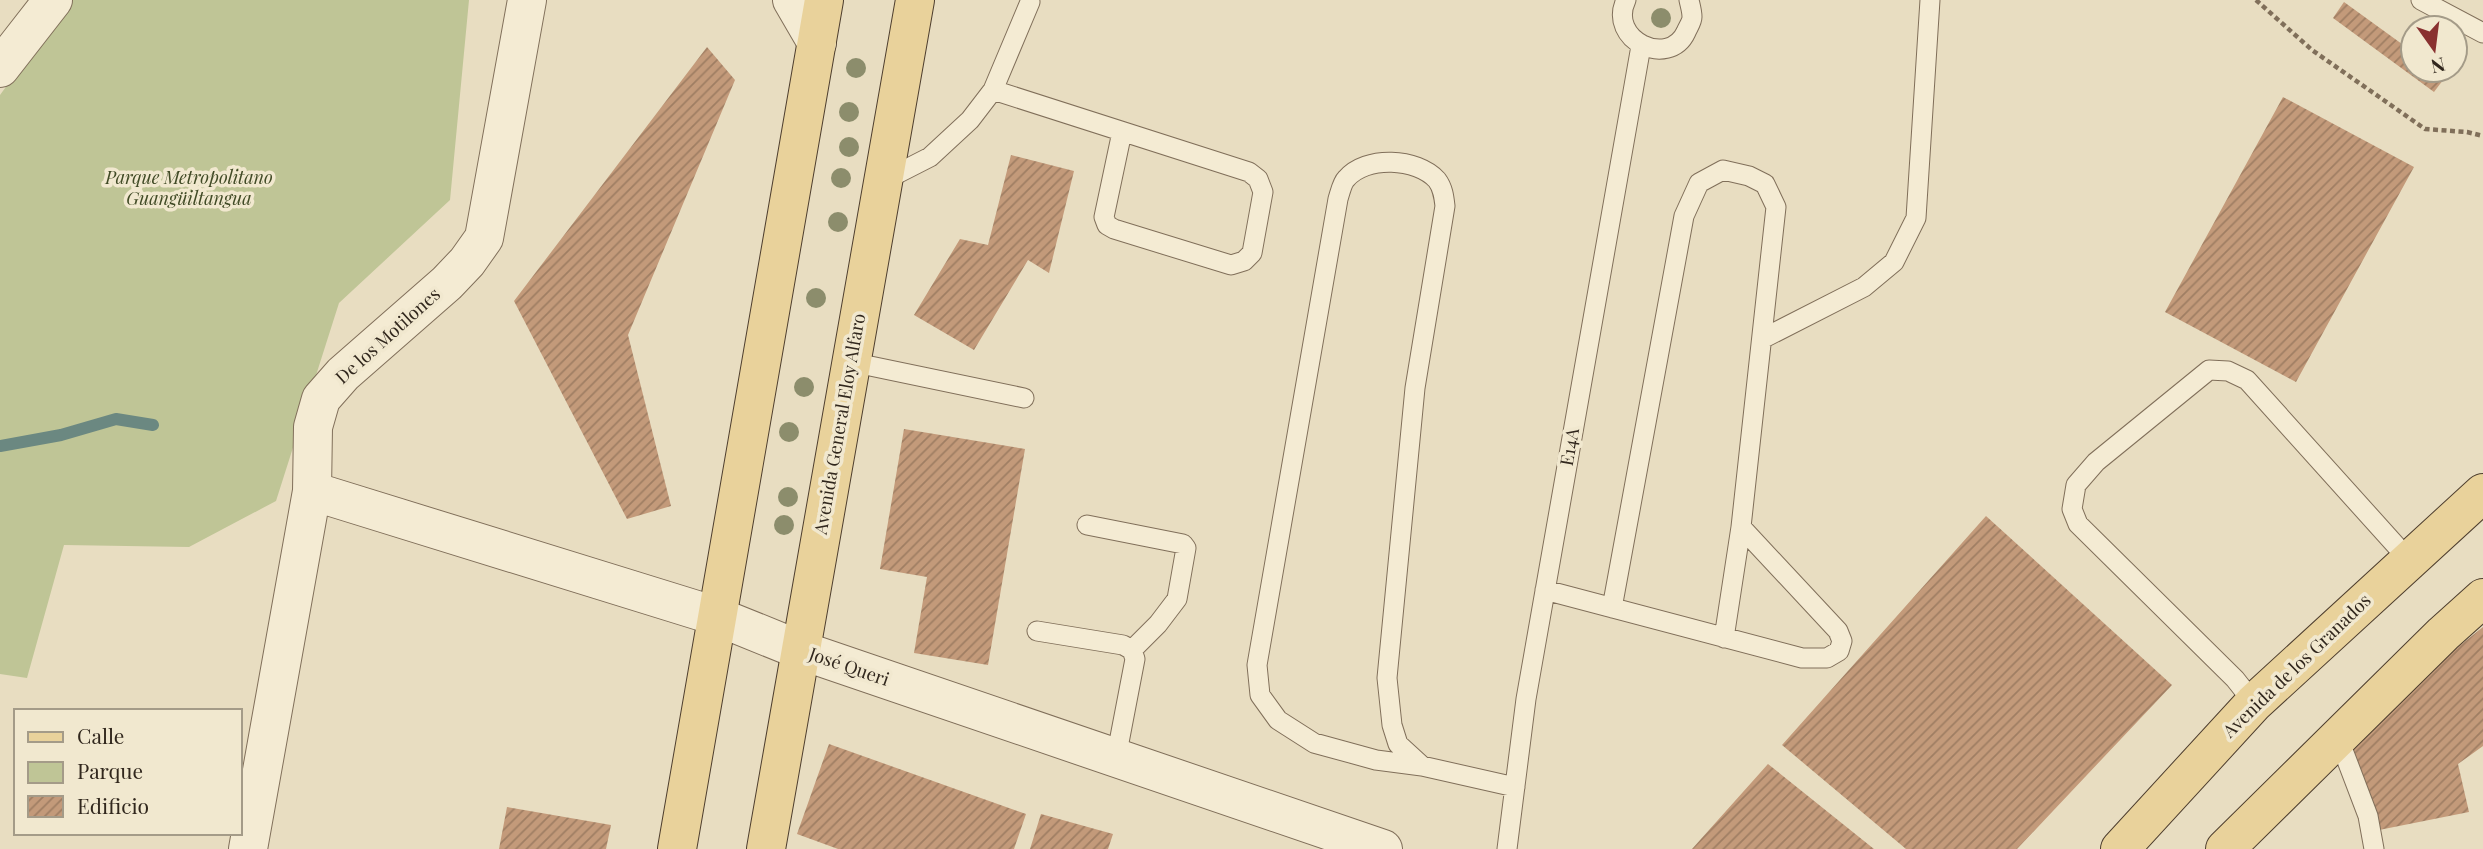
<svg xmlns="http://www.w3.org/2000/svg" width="2483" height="849" viewBox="0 0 2483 849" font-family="'Playfair Display',serif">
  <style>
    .green { fill: #bfc596 }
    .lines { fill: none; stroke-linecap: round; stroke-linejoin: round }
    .stream { stroke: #6b8881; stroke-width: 12 }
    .building { fill: url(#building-hatch) }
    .lane-casing { stroke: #806f5a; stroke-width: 21 }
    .street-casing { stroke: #806f5a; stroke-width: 40 }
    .primary-casing { stroke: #4e3e2e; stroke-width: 40 }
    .path { stroke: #806f5a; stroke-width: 4.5; stroke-dasharray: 5 3.5; stroke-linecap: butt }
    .lane { stroke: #f4ebd3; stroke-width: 19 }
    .street { stroke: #f4ebd3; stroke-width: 38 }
    .primary { stroke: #e9d29b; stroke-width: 38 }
    .tree { fill: #8c8d6c }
    .labels { text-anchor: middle; stroke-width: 7; stroke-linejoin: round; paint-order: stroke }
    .park-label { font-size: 18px; font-style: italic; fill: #414b26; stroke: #f1e8cf }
    .street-label { font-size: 18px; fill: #31271d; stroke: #f1e8cf }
  </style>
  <defs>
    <pattern id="building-hatch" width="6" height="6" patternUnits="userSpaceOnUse" patternTransform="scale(1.75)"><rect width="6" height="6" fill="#c39a7a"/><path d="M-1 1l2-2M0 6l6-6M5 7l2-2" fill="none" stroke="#9f7e63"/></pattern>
  </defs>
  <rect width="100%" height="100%" fill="#e8ddc1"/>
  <path class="green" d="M69 0H469L450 200 339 303 276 501 189 547 64 545 27 678 0 674V95Z"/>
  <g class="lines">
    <path class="stream" d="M0 446 61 435 116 419 153 425"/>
  </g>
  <path class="building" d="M2344 2 2413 52V70H2437L2446 76 2434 92 2333 18Z
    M707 47 735 80 628 335 671 506 627 519 514 301Z
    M2283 97 2414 167 2296 382 2165 312Z
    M1011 155 1074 171 1049 273 1028 260 974 350 914 315 960 239 988 245Z
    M904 429 1025 449 988 665 914 653 927 577 880 569Z
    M1986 516 2172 685 2017 849H1906L1782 745Z
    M2483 627V746L2458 764 2469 812 2374 831 2349 734Z
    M829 744 1026 814 1014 849H838L797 834Z
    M1768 764 1874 849H1692Z
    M507 807 611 825 606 849H499Z
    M1041 814 1113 834 1108 849H1030Z"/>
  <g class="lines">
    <defs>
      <path id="lane" d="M1626 0C1607 40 1669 69 1686 32 1688 27 1692 22 1692 17 1692 11 1690 5 1689 0
        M2421 0 2483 33
        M993 90 1249 172 1258 179 1263 192 1252 253 1244 261 1231 265 1114 229 1107 225 1104 217 1122 132
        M883 181 930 157 970 120 993 90 1030 2
        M1762 339 1864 287 1894 262 1916 218 1930 0
        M851 362 1024 398
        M1087 525 1183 544 1186 548 1177 599 1158 624 1132 650
        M1545 590 1802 658H1827L1839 651 1842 641 1838 631 1741 527 1776 207 1765 184 1749 176 1723 170 1699 183 1684 216 1612 608
        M1037 631 1123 645 1132 650 1135 659 1116 758
        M1724 638 1741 527
        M2254 703 2235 679 2078 524 2072 509 2076 485 2096 462 2209 370 2228 371 2247 380 2409 560
        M2338 737 2368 816 2374 849
        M1422 766 1398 744 1392 725 1387 678 1415 388 1445 206C1444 197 1443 188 1437 180 1417 158 1366 155 1346 179 1342 183 1340 193 1338 199L1257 665 1260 695 1278 720 1314 743 1376 760 1422 766 1515 787
        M1507 849 1526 699 1641 46"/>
      <path id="street" d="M792 0 817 43
        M0 68 53 0
        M312 491 716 616 800 650 1383 849
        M248 849 312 491 313 427 321 399 343 374 447 283 467 262 484 238 527 0"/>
      <path id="primary" d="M677 849 824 0
        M766 849 915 0
        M2120 849 2254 703 2483 493
        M2225 849 2443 634 2483 598"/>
    </defs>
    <use href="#lane" class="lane-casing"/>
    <use href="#street" class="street-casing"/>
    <use href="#primary" class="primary-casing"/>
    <path class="path" d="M2256 0 2312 50 2425 129 2467 132 2483 136"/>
    <use href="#lane" class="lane"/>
    <use href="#street" class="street"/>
    <use href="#primary" class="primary"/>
  </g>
  <g class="tree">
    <circle cx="1661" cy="18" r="10"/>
    <circle cx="856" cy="68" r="10"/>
    <circle cx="849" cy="112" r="10"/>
    <circle cx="849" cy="147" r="10"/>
    <circle cx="841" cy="178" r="10"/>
    <circle cx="838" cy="222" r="10"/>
    <circle cx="816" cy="298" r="10"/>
    <circle cx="804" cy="387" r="10"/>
    <circle cx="789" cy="432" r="10"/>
    <circle cx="788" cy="497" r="10"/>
    <circle cx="784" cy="525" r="10"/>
  </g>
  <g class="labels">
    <g class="park-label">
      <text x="189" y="184">Parque Metropolitano<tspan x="189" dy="21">Guangüiltangua</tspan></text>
    </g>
    <g class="street-label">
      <text transform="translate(388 336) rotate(-42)" y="6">De los Motilones</text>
      <text transform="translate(840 424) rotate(-80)" y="6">Avenida General Eloy Alfaro</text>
      <text transform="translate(1570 447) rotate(-80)" y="6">E14A</text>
      <text transform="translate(2297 666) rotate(-44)" y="6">Avenida de los Granados</text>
      <text transform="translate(849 667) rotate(19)" y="6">José Queri</text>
    </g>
  </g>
  <rect x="14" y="709" width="228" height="126" fill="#f1e8cf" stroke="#a49b88" stroke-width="2"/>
  <rect x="28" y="732" width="35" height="10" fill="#e9d29b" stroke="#a49b88" stroke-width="2"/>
  <text x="77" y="744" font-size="21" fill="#31271d">Calle</text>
  <rect x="28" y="762" width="35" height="21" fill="#bfc596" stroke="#a49b88" stroke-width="2"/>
  <text x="77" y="779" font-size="21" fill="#31271d">Parque</text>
  <rect x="28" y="796" width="35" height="21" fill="url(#building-hatch)" stroke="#a49b88" stroke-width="2"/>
  <text x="77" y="814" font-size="21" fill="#31271d">Edificio</text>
  <g transform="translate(2434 49) rotate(166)"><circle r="33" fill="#f1e8cf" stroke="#a49b88" stroke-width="2"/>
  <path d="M0-5L12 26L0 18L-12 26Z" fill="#893130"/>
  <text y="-10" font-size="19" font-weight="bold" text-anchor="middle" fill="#31271d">N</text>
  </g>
</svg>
